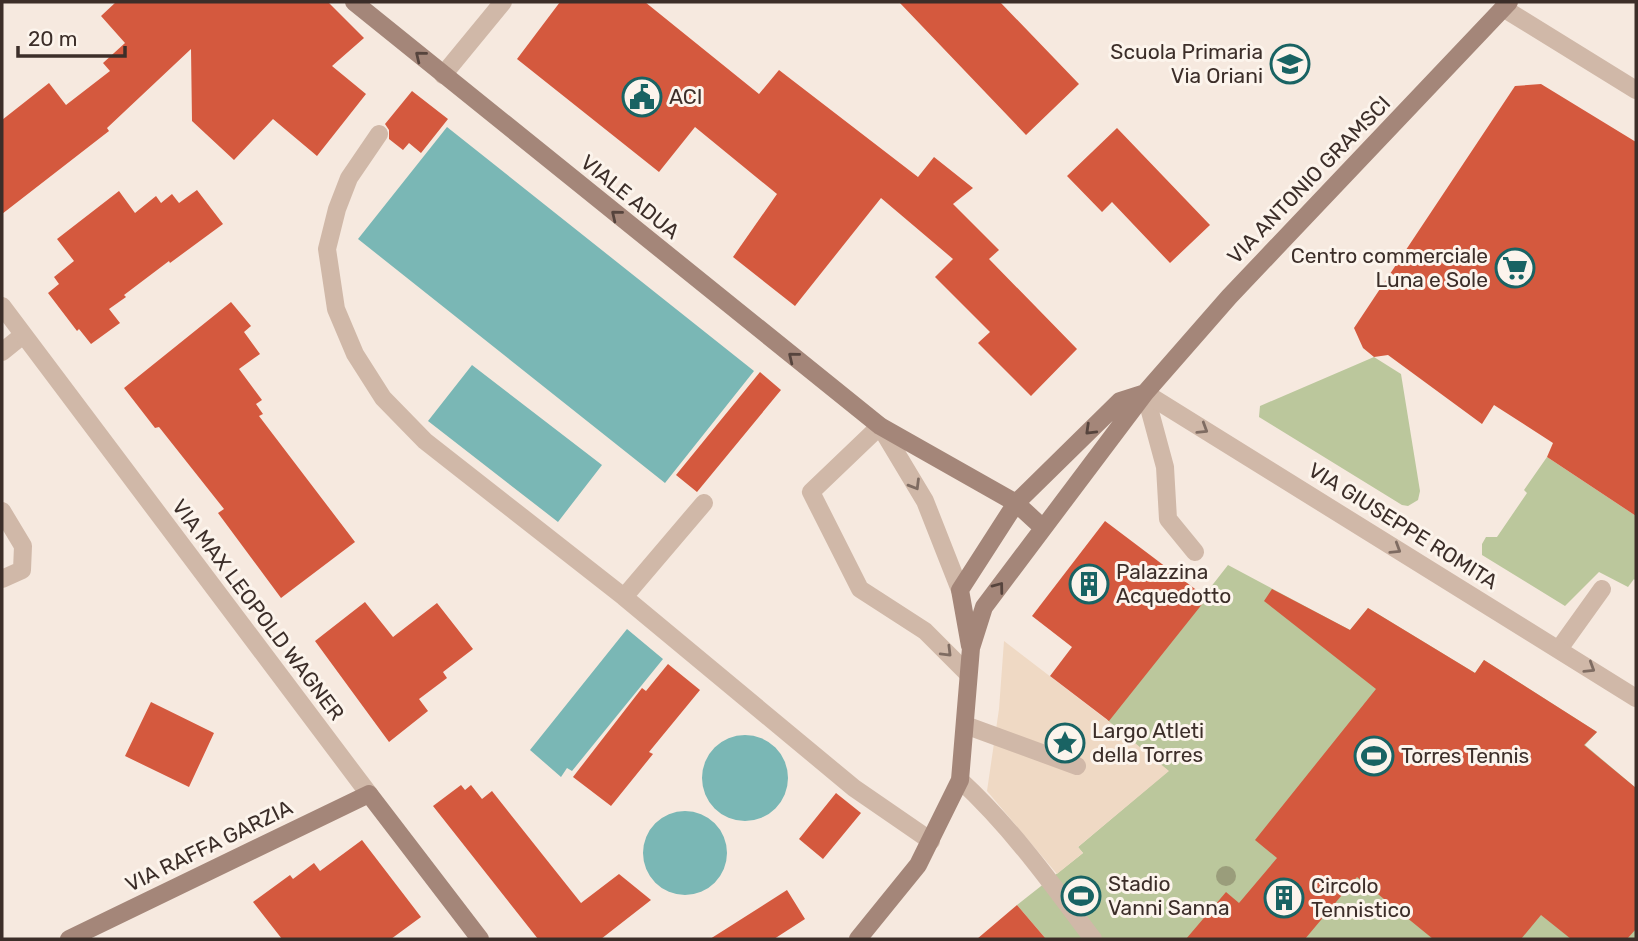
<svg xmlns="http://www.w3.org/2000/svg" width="1638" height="941" viewBox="0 0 1638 941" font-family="Rubik,sans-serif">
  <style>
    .green { fill: #bbc79c }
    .plaza { fill: #efd9c4 }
    .water { fill: #7ab7b5 }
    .building { fill: #d4593e }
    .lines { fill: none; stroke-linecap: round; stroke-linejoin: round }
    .service { stroke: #d0b8a8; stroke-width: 18 }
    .minor { stroke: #d0b8a8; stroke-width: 18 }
    .secondary { stroke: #a48679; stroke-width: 18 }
    .tree { fill: #9a9d7b }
    .oneway { stroke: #56443d }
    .oneway2 { stroke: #7f6c62 }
    .labels { text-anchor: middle; stroke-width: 6; stroke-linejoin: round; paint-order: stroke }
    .poi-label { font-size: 21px; fill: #3c2e29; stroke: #fcf4ec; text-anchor: start }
    .street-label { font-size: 21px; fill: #3c2e29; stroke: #fcf4ec }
  </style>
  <rect width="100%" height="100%" fill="#f6e9df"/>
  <path class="green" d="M1374 357 1401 374 1420 491 1418 500 1408 506 1402 505 1259 417 1260 406Z
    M1547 457 1636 516V581L1634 579 1628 587 1599 572 1565 606 1482 555V544L1486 537H1497L1527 493 1524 490Z
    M1228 565 1350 630 1368 608 1475 673 1484 660 1597 732 1585 745 1636 788V939H1046L1017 905 1083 853 1078 847 1168 771 1107 720Z"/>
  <path class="plaza" d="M1004 641 1107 720 1169 771 1078 847 1083 853 1057 874 987 791 999 709Z"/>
  <path class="water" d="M447 127 754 371 665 483 358 239Z
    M472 365 602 465 558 522 428 421Z
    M627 629 663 659 572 771 567 768 561 777 530 750Z
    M702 778a43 43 0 1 1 86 0a43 43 0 1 1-86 0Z
    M643 853a42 42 0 1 1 84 0a42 42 0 1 1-84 0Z"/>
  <path class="building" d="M116 2H328L364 38 332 66 366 94 317 156 273 119 234 160 192 121 191 49 107 128 109 131 2 214V120L49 83 66 105 110 71 103 63 125 43 101 16Z
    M560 2H645L759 94 779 70 918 177 934 157 973 188 953 204 999 250 989 259 1077 349 1031 396 978 343 990 332 935 277 953 259 881 198 795 306 733 257 777 194 695 127 659 172 517 59Z
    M899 2H1000L1079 84 1026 135Z
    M1541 84 1636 142V516L1547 457 1553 443 1494 405 1482 424 1388 355 1374 357 1363 348 1354 328 1515 86Z
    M412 91 448 119 421 153 409 143 403 150 389 139V130L385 124Z
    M1117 128 1210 225 1170 263 1112 202 1102 212 1067 176Z
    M197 190 223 224 170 263 169 261 124 295 126 297 109 309 120 323 91 344 79 329 77 331 48 293 59 284 54 277 74 261 57 239 119 191 135 213 156 196 161 203 172 194 179 203Z
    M231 302 251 326 244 332 260 354 239 369 262 400 256 404 263 414 259 416 355 542 281 598 218 513 224 509 159 427 155 428 124 388Z
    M760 372 781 390 697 492 676 475Z
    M1105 521 1207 598 1109 721 1050 676 1072 647 1032 616Z
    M1272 589 1350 630 1368 608 1475 673 1484 660 1597 732 1584 745 1636 788V929L1627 939H1571L1541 915 1521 939H1433L1357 877 1305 939H1186L1226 892 1239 903 1277 858 1255 840 1376 689 1264 601Z
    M365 602 393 637 437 603 473 649 443 672 447 678 419 699 428 711 389 742 315 641Z
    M668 664 700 690 649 752 653 754 611 806 573 777 642 688 646 691Z
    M151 702 214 733 189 787 125 756Z
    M461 785 465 790 471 785 482 799 492 791 581 903 619 874 651 900 601 939H538L433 806Z
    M836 793 861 813 823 859 799 839Z
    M362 840 421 917 391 939H282L253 902 290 875 293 879 314 863 320 871Z
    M787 890 805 919 774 939H710Z
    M1017 905 1046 939H977Z"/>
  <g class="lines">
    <path class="service" d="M379 134 349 178 337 209 327 249 336 309 355 354 383 398 425 441 624 597 704 503
      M2 352 23 335
      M1145 393 1165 467 1168 519 1195 552
      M2 511 23 546 22 570 2 579
      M960 590 925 501 880 426 811 492 860 589 925 631 968 674
      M624 597 854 788 931 841
      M1559 649 1602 589
      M965 725 1077 766
      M960 780C1011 827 1052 884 1093 939"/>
    <path class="minor" d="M1503 8 1636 90
      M443 75 503 2
      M2 306 369 794
      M1145 393 1636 698"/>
    <path class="secondary" d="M354 2 880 426 1016 503 1043 528
      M970 646 960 590 1016 503 1120 401 1145 393
      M69 939 369 794 480 939
      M858 939 918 865 960 780 971 648 984 607 1145 393 1229 297 1509 2"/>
  </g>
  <circle class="tree" cx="1226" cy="876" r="10"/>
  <defs><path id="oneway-chevron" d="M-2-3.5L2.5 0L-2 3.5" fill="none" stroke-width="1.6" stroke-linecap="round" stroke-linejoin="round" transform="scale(1.75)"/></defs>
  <g class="oneway">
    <use href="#oneway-chevron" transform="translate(420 56) rotate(-141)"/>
    <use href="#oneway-chevron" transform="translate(616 215) rotate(-141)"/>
    <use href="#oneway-chevron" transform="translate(793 357) rotate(-141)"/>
    <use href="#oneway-chevron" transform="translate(1090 430) rotate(136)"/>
    <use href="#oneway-chevron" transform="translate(999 587) rotate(-53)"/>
  </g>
  <g class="oneway2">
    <use href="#oneway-chevron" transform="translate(1203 429) rotate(32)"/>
    <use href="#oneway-chevron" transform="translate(915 485) rotate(59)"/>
    <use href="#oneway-chevron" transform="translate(1396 549) rotate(32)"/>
    <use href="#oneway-chevron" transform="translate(947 652) rotate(45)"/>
    <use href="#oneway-chevron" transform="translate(1590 668) rotate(32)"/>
  </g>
  <defs>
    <symbol id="school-ring" viewBox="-11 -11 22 22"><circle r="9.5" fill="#fcf4ec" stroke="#196363" stroke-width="1.5"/><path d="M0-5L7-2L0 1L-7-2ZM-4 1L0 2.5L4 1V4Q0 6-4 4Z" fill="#196363"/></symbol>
    <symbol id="civic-ring" viewBox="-11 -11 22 22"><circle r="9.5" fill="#fcf4ec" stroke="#196363" stroke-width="1.5"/><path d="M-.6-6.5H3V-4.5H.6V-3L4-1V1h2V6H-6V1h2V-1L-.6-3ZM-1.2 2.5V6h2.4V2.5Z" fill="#196363"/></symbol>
    <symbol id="supermarket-ring" viewBox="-11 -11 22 22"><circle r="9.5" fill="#fcf4ec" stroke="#196363" stroke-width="1.5"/><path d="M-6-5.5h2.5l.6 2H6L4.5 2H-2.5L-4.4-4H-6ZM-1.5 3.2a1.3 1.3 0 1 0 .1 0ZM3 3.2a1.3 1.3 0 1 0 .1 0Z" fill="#196363"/></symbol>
    <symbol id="building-ring" viewBox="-11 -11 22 22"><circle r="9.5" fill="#fcf4ec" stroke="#196363" stroke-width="1.5"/><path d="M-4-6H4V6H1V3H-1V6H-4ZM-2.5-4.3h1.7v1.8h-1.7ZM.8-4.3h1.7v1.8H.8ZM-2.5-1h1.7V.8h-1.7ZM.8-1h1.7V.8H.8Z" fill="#196363"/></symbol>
    <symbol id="sight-ring" viewBox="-11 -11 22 22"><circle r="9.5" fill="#fcf4ec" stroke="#196363" stroke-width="1.5"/><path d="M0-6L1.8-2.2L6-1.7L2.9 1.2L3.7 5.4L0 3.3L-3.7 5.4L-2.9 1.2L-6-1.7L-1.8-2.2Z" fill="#196363"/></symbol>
    <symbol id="stadium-ring" viewBox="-11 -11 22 22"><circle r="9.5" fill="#fcf4ec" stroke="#196363" stroke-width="1.5"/><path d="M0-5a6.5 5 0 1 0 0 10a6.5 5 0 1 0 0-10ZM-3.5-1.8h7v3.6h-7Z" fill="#196363"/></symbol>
  </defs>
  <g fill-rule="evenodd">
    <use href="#school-ring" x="1268" y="42" width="44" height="44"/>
    <use href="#civic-ring" x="620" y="75" width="44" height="44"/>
    <use href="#supermarket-ring" x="1493" y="246" width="44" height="44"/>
    <use href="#building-ring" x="1067" y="562" width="44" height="44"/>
    <use href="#sight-ring" x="1043" y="721" width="44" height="44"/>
    <use href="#stadium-ring" x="1352" y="734" width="44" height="44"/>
    <use href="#stadium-ring" x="1059" y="874" width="44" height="44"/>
    <use href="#building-ring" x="1262" y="876" width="44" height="44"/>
  </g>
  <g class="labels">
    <g class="poi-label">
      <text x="1263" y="59" text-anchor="end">Scuola Primaria<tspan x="1263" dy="24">Via Oriani</tspan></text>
      <text x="669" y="104">ACI</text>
      <text x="1488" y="263" text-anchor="end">Centro commerciale<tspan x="1488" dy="24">Luna e Sole</tspan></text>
      <text x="1116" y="579">Palazzina<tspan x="1116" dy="24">Acquedotto</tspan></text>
      <text x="1092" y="738">Largo Atleti<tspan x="1092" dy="24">della Torres</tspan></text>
      <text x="1401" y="763">Torres Tennis</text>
      <text x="1108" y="891">Stadio<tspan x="1108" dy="24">Vanni Sanna</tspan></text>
      <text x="1311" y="893">Circolo<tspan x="1311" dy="24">Tennistico</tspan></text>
    </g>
    <g class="street-label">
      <text transform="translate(1309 180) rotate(-46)" y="7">VIA ANTONIO GRAMSCI</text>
      <text transform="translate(630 197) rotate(39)" y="7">VIALE ADUA</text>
      <text transform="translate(1403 526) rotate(32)" y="7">VIA GIUSEPPE ROMITA</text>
      <text transform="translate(258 610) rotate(53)" y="7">VIA MAX LEOPOLD WAGNER</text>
      <text transform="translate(209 846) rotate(-26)" y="7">VIA RAFFA GARZIA</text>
    </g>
  </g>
  <rect width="1638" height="941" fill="none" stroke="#3c2e29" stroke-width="7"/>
  <path d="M18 46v10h107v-10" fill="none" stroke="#3c2e29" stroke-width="3.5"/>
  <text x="28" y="46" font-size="21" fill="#3c2e29" stroke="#fcf4ec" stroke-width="5" paint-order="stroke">20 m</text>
</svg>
